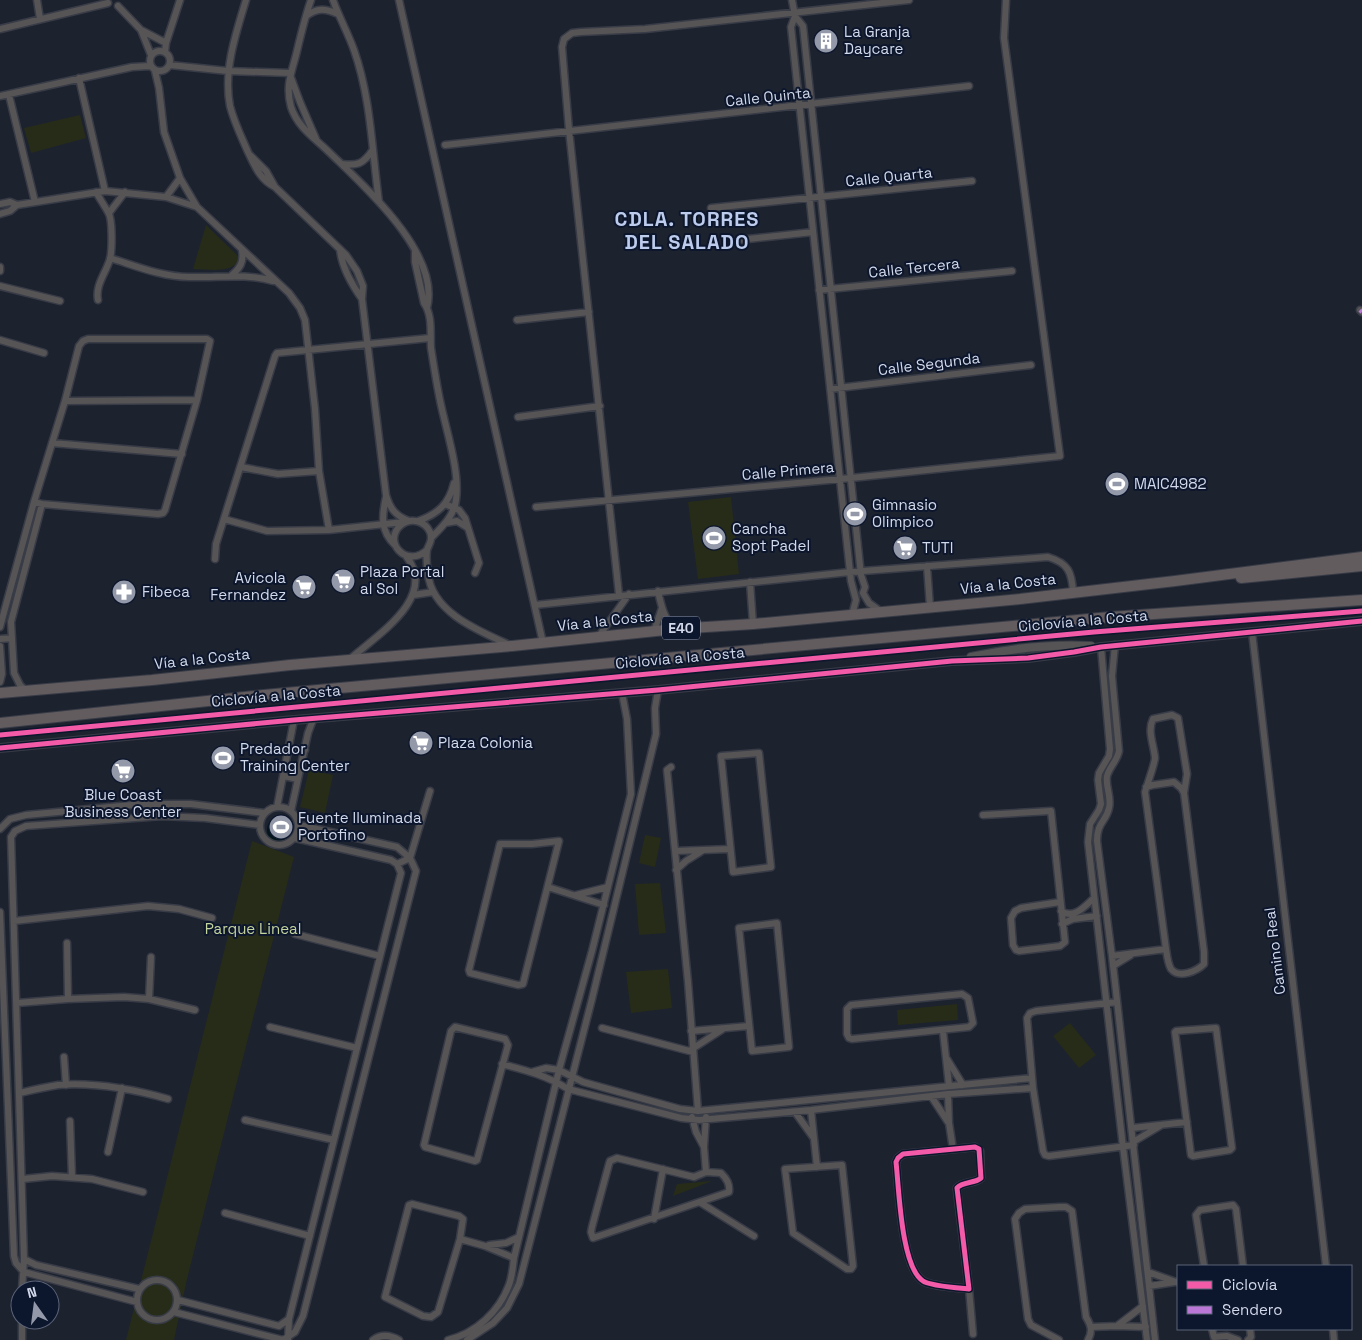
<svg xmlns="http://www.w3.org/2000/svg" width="1362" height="1340" viewBox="0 0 1362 1340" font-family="'Space Grotesk',sans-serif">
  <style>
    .green { fill: #272c19 }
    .water { fill: #031619 }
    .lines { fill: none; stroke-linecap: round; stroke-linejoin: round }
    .minor-casing { stroke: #383c47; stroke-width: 9 }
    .tertiary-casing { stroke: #383c47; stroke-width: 10 }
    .trunk-casing { stroke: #383c47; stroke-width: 12 }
    .minor { stroke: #575456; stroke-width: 6 }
    .tertiary { stroke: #575456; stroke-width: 8 }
    .trunk { stroke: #625c5f; stroke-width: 10 }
    .quiet { stroke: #ba77d6; stroke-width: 4; stroke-dasharray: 8 4; stroke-linecap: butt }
    .cycleway-casing { stroke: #0c162d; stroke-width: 8 }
    .cycleway { stroke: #f35aa7; stroke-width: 5 }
    .labels { text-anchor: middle; stroke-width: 4; stroke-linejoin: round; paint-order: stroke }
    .shield { fill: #0c162d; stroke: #979eb1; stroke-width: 1 }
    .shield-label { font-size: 14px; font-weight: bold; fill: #d2d9ea }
    .poi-label { font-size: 15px; fill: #d2d9ea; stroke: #0c162d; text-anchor: start }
    .street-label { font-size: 15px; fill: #d2d9ea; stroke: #0c162d }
    .park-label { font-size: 15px; fill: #c5d39d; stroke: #0c162d }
    .district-label { font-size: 20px; font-weight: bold; letter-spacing: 1px; fill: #bdccec; stroke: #0c162d }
  </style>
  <rect width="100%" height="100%" fill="#1d222f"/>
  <path class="green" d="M80 115 86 138 31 153 24 128Z
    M206 225 238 256 239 261C230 274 207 269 193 269Z
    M731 497 739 574 698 579 688 502Z
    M309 770 333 775 325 813 300 807Z
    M645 835 661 838 655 867 639 863Z
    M252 841 294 857 187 1279 174 1340H126Z
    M660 883 666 933 639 935 635 884Z
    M668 969 672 1008 631 1013 626 972Z
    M957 1004 958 1020 898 1025 897 1010Z
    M1070 1023 1096 1055 1079 1068 1053 1036Z
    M712 1181 673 1196 677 1184Z"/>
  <path class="water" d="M267 830a14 14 0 1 1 28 0a14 14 0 1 1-28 0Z"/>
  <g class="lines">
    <defs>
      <path id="minor" d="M37 0 40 19
        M246 0C236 33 223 71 230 106 234 122 241 136 248 152 255 166 260 180 275 187L346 255 357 271 363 286 362 299 386 495C390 509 396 516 409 521
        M311 0C305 17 301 34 297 51 292 72 285 85 291 107 298 128 315 138 330 153 365 187 441 254 427 308
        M333 0C339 17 348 33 354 50 371 98 372 151 379 202
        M399 0 543 643
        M792 0 795 16 791 27 851 581 856 600 852 615
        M118 6 141 30 151 55
        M306 16C317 8 325 8 338 14
        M795 16 803 26 861 575 865 587 863 593 869 603 880 611
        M0 29 108 3
        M141 30 166 43
        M150 61a10 10 0 1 1 20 0a10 10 0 1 1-20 0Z
        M165 52 166 43 180 0
        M170 65 228 71 290 73
        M155 71 159 88 164 132 180 178 197 207 289 293 300 308 305 320 315 409 319 471 329 530
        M290 75 300 102 316 139
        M79 78 105 191
        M9 95 35 202
        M0 96 132 67 150 66
        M445 145 969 86
        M250 155 266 171 275 187
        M342 164C357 166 363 164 372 151
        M96 192C100 199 104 205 108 212 113 219 112 251 110 259 106 273 95 285 98 300
        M166 197 180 178
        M0 204 10 202 17 205
        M711 208 972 181
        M109 213 125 192
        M0 214 10 211 17 205 105 191 166 197 197 207
        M739 240 813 232
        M340 250C342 267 352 285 362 299
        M415 252V262L424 303C433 316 430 334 431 348 434 367 437 387 441 405 447 433 460 472 456 500 454 516 442 527 431 538
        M110 258C136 266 162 277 189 277 218 278 245 273 273 281
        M0 267V271
        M232 275C240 268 244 262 242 251
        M0 286 60 301
        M819 290 1012 271
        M1360 310 1362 312
        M517 320 589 312
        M0 340 44 353
        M830 389 1031 365
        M65 401 197 400
        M518 417 600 406
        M52 443 182 454
        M241 467 278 474 319 471
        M386 497C382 515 380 531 395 545
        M445 504 459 510 465 518 479 563 475 573
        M536 507 851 478 1060 456 1004 38 1006 0
        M224 519 267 531 329 530 404 522
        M418 521C438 514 449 504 454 483
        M445 523 457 521 468 528
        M427 550C406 569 382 541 401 525 411 517 425 521 430 532 433 540 429 544 427 550 426 557 427 567 428 573 431 612 479 631 510 645
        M215 559 216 544 275 356 277 353 430 338
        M927 566 930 607
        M750 582 753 624
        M658 591C661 605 664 619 675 629
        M413 595 433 592
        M619 595 569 130 562 47 564 39 572 33 581 32 645 29 909 0
        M535 605 850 572 1048 557C1068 563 1072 572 1073 592
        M0 627 34 502 65 401 79 346 83 341 88 339H207L210 341 197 400 165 510 163 513 158 514 42 504 34 502
        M654 631 662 608
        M1252 632 1326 1266
        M599 636 629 594
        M0 639 12 638
        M1115 645 1112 676 1119 751C1117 761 1110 766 1107 776 1105 786 1112 797 1109 808 1106 822 1097 822 1097 841L1112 956 1155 1340
        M0 646 2 674 0 682
        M1101 647 1110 749 1109 756 1099 773 1098 780 1101 804 1099 810 1090 824 1088 842 1123 1147 1147 1340
        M350 659C377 635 439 597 406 556
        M26 691 20 685 14 673 11 622 42 504
        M289 748 305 750
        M759 753 771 867 733 872 721 756Z
        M671 767 667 770 688 982 698 1111
        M284 776 298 779
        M1146 787 1153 785 1174 782 1181 788 1184 793 1204 952V964C1197 971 1179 979 1171 969 1168 964 1167 956 1166 949L1145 792C1147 785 1155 763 1155 758 1154 745 1147 731 1153 719L1172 715 1178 718 1187 774 1184 793
        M260 826a19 19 0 1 1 38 0a19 19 0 1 1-38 0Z
        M277 807 294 720
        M291 811 308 733 313 720
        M983 815 1051 811 1065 942 1060 946 1019 951 1016 950 1013 945 1011 918 1015 911 1021 908 1060 902
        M0 829 10 819 26 815 142 804H191L265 813
        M559 841 523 984 518 985 470 973 469 970 500 844H532Z
        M675 851 730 849
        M397 864 410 858 430 791
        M676 870 686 861 702 851
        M548 887 604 905
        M576 895 608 887
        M1061 911C1074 920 1085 906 1094 898
        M0 912 14 1256 16 1263 24 1272 137 1302
        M14 921 148 906 179 909 212 918
        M777 923 789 1047 752 1051 739 928Z
        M1062 924 1073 919 1097 916
        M295 934 380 956
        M67 943 68 999
        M1112 956 1166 949
        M1113 966 1131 955
        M962 994 968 998 973 1023 969 1027 852 1039 849 1038 847 1034V1009L851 1005Z
        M149 999 151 957
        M1117 1002 1036 1011 1030 1013 1027 1018 1033 1088 1043 1151 1045 1155 1049 1156 1134 1145
        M17 1003 68 999 124 997 149 999 195 1010
        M270 1027 357 1048
        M455 1027 505 1039 508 1045 477 1160 475 1161 425 1147 424 1145 451 1031Z
        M602 1028 693 1052
        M1216 1028 1232 1148 1230 1150 1193 1156 1191 1155 1175 1032 1176 1031Z
        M691 1031 749 1026
        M943 1031 949 1086
        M692 1049 723 1029
        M64 1057 66 1085
        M947 1059 963 1085
        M502 1064C525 1070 548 1076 568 1089L681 1118 699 1120 811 1110 948 1094 1033 1088
        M532 1072 546 1068 559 1070 583 1082 680 1109 698 1111 1032 1078
        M20 1093C32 1090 45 1087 58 1085 96 1082 132 1089 168 1099
        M948 1094 949 1123 953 1149
        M931 1096 948 1122
        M811 1110 817 1167
        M795 1112 813 1137
        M692 1117 696 1132 704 1147
        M706 1117 704 1147 706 1172
        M245 1120 334 1140
        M70 1121 72 1177
        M1132 1128 1187 1122
        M1133 1142 1160 1126
        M108 1152 122 1088
        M617 1158 694 1177 706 1172 721 1173C727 1179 730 1184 729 1192L593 1238 591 1232 592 1227 609 1164 610 1161Z
        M842 1165 853 1266 851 1269H847L793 1233 785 1169Z
        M23 1179 52 1176 92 1179 143 1192
        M701 1203 754 1236
        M412 1204 459 1216 463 1219 460 1239 438 1312 431 1317 423 1316 385 1297 409 1205Z
        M225 1213 310 1236
        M654 1219 663 1169
        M460 1239 485 1246 514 1258
        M489 1245 506 1243 519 1237
        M1204 1266 1196 1215 1200 1210 1233 1205 1236 1209 1243 1266
        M1148 1272 1176 1282
        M137 1300a20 20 0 1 1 40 0a20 20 0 1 1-40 0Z
        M1149 1286 1175 1282
        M139 1289 36 1265 24 1259 11 837 15 831 26 826 162 816 205 818 260 825
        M969 1289C959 1288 930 1286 923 1281 901 1267 899 1188 896 1162L898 1158 903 1154 975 1147 980 1151 981 1178C974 1184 963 1181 957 1188V1190L969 1289 973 1334
        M22 1290 24 1259
        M178 1300 279 1326 289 1319 401 873 397 864 391 860 295 838
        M174 1312 283 1340 295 1332 303 1316 416 871 410 858 397 847 299 825
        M1117 1326 1143 1306
        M1091 1327 1117 1326 1146 1327
        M1212 1329 1214 1337 1227 1336 1238 1340
        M1333 1329 1334 1340
        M22 1340V1320
        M288 1340 289 1319
        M373 1340C381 1334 390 1335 399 1340
        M448 1340C476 1333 499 1312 509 1285 512 1277 513 1267 514 1258L559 1070 592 951 631 794 627 719 622 693
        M467 1340 493 1323 507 1308 519 1284 592 999 656 734 655 708 658 690
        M1059 1340 1031 1325 1028 1319 1015 1219 1019 1213 1025 1209 1059 1207H1066L1072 1211 1086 1317C1091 1325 1093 1331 1088 1340
        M1248 1340 1251 1337 1250 1329"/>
      <path id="tertiary" d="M971 657C1012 648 1050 644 1091 646
        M0 748 294 720 658 690 952 661 1028 658 1074 652 1101 647 1362 621"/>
      <path id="trunk" d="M1241 578 1362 566
        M0 693 152 680 290 665 512 646 675 629 753 624 1020 599 1175 581 1362 557
        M0 723 264 695 1110 617 1362 600"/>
    </defs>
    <use href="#minor" class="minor-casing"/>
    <use href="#tertiary" class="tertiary-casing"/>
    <use href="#trunk" class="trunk-casing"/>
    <use href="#minor" class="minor"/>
    <use href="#tertiary" class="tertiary"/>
    <use href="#trunk" class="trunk"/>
    <path class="quiet" d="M1360 310 1362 312"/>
    <defs>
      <path id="cycleway" d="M0 735 1094 632 1362 611
        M0 748 294 720 658 690 952 661 1028 658 1074 652 1101 647 1362 621
        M975 1147 979 1149 981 1178C974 1184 963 1181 957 1188L969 1289C959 1288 930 1286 923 1281 901 1267 899 1188 896 1162L898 1158 903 1154Z"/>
    </defs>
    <use href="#cycleway" class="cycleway-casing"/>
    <use href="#cycleway" class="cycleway"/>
  </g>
  <defs>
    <symbol id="building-disc" viewBox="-11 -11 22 22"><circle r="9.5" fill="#9399a9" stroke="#0c162d"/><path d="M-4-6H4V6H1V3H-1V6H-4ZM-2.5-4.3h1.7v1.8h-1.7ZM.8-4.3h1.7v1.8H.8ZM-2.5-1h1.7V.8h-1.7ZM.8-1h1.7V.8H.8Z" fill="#fff"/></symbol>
    <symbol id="stadium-disc" viewBox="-11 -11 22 22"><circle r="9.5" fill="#9399a9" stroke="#0c162d"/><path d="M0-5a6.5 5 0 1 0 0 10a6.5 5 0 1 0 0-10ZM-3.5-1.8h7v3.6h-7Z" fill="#fff"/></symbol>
    <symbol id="supermarket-disc" viewBox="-11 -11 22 22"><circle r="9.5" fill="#9399a9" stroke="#0c162d"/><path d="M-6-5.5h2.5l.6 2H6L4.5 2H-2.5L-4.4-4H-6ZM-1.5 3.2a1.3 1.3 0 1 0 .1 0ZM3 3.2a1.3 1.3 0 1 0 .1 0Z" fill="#fff"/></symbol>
    <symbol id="pharmacy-disc" viewBox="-11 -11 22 22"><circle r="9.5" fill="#9399a9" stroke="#0c162d"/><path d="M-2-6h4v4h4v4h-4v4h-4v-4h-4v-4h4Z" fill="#fff"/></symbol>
  </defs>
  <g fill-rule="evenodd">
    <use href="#building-disc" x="812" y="27" width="28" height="28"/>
    <use href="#stadium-disc" x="1103" y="470" width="28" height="28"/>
    <use href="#stadium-disc" x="841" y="500" width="28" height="28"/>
    <use href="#stadium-disc" x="700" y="524" width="28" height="28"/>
    <use href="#supermarket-disc" x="891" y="534" width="28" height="28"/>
    <use href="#supermarket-disc" x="329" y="567" width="28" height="28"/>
    <use href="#supermarket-disc" x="290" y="573" width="28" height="28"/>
    <use href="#pharmacy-disc" x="110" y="578" width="28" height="28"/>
    <use href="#supermarket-disc" x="407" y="729" width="28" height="28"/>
    <use href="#stadium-disc" x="209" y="744" width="28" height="28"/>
    <use href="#supermarket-disc" x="109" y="757" width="28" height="28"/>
    <use href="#stadium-disc" x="267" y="813" width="28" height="28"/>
  </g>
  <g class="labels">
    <rect class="shield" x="662" y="616.5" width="38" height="23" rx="4"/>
    <g class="shield-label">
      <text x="681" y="633">E40</text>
    </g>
    <g class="poi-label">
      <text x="844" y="37">La Granja<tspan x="844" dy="17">Daycare</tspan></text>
      <text x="1134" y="489">MAIC4982</text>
      <text x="872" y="510">Gimnasio<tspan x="872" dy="17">Olimpico</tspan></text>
      <text x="732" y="534">Cancha<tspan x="732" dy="17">Sopt Padel</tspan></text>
      <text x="922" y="553">TUTI</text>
      <text x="360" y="577">Plaza Portal<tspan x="360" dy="17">al Sol</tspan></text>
      <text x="286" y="583" text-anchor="end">Avicola<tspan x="286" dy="17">Fernandez</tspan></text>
      <text x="142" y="597">Fibeca</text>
      <text x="438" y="748">Plaza Colonia</text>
      <text x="240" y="754">Predador<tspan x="240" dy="17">Training Center</tspan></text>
      <text x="123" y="800" text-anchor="middle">Blue Coast<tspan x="123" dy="17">Business Center</tspan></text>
      <text x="298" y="823">Fuente Iluminada<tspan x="298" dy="17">Portofino</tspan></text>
    </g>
    <g class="street-label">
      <text transform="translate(768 97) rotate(-6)" y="5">Calle Quinta</text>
      <text transform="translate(889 177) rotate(-6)" y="5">Calle Quarta</text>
      <text transform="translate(914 268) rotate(-6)" y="5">Calle Tercera</text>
      <text transform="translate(929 364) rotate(-7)" y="5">Calle Segunda</text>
      <text transform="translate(788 471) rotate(-5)" y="5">Calle Primera</text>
      <text transform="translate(1008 584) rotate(-6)" y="5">Vía a la Costa</text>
      <text transform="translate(605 621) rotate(-6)" y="5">Vía a la Costa</text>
      <text transform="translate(1083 621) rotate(-5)" y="5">Ciclovía a la Costa</text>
      <text transform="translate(680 658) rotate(-5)" y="5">Ciclovía a la Costa</text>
      <text transform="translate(202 659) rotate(-6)" y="5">Vía a la Costa</text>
      <text transform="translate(276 696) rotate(-5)" y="5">Ciclovía a la Costa</text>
      <text transform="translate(1275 951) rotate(-97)" y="5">Camino Real</text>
    </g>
    <g class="park-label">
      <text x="253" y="934">Parque Lineal</text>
    </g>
    <g class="district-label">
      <text x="687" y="226">CDLA. TORRES<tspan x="687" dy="23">DEL SALADO</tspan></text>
    </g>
  </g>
  <rect x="1177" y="1265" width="175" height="65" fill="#0c162d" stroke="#5b6479"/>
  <rect x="1187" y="1281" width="25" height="8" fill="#f35aa7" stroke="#5b6479"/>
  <text x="1222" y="1290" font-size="15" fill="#d2d9ea">Ciclovía</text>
  <rect x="1187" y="1306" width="25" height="8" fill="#ba77d6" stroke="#5b6479"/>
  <text x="1222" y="1315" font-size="15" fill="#d2d9ea">Sendero</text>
  <g transform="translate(35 1305) rotate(346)"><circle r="24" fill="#0c162d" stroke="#5b6479"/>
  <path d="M0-4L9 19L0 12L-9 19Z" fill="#9399a9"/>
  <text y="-8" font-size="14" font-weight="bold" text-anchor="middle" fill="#d2d9ea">N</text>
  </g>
</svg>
